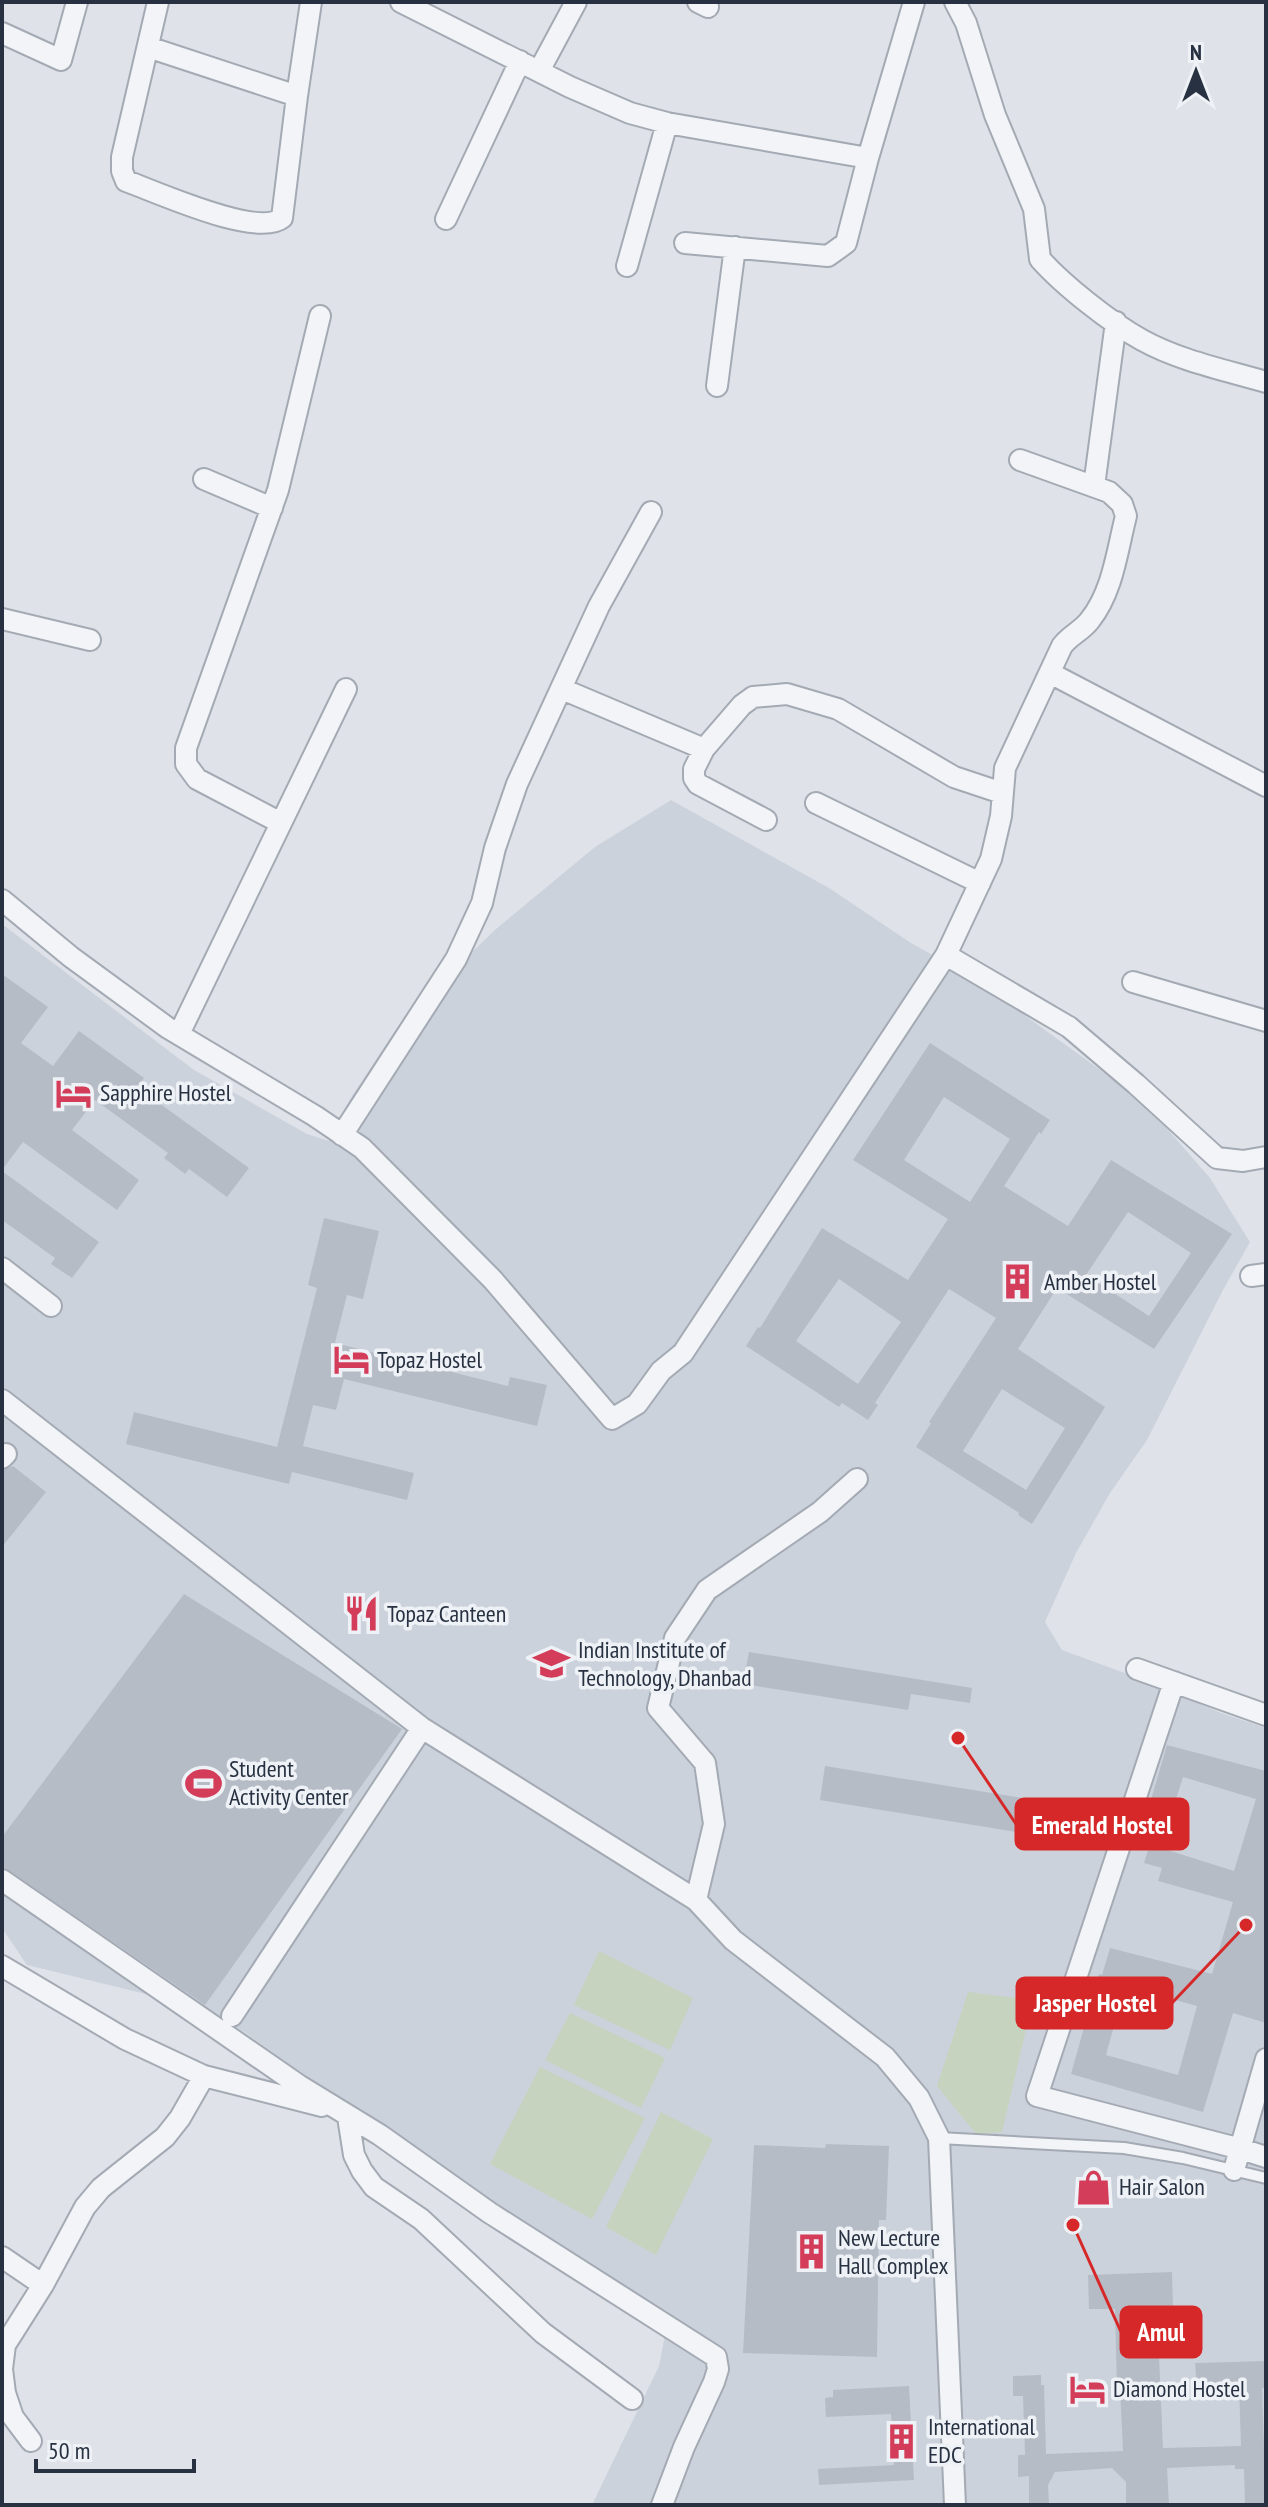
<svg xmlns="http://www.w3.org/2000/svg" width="1268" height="2507" viewBox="0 0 1268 2507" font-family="'PT Sans Narrow',sans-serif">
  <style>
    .built { fill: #ccd2db }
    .green { fill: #c5d3bf }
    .building { fill: #b6bcc6; fill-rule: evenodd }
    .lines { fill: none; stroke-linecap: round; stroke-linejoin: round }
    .lane-casing { stroke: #a4aab3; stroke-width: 14 }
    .street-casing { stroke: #a4aab3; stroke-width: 24 }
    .lane { stroke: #f2f4f7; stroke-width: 10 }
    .street { stroke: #f2f4f7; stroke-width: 20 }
    .labels { text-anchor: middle; stroke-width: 7; stroke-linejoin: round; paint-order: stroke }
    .poi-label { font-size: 24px; fill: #273141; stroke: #eef2f6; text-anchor: start }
    .leader { fill: none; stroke: #d62828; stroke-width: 3 }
    .callout-dot { fill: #d62828; stroke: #eef2f6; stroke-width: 3 }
    .callout { fill: #d62828; stroke: #d62828; stroke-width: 3 }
    .callout-label { font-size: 26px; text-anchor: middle; font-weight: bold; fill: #fff }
  </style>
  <rect width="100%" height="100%" fill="#dfe3e9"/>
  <path class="built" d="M671 800 829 888 911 943 972 977 1143 1101 1210 1178 1250 1242 1223 1290 1147 1440 1110 1493 1076 1553 1045 1622 1062 1650 1141 1679 1221 1713 1266 1728V2505H592L659 2366 669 2314 462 2187 244 2032 203 2008 27 1965 2 1928V924L194 1070 307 1134 329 1141 350 1099 404 1017 496 929 595 847Z"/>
  <path class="green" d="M599 1951 693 1998 670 2050 574 2005Z
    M968 1992 1033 2000 1002 2132 976 2134 937 2086Z
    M570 2013 665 2058 641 2108 545 2060Z
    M540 2067 645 2118 592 2219 490 2164Z
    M661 2112 713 2139 656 2255 606 2227Z"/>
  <path class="building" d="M2 974 48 1007 21 1043 53 1066 79 1031 144 1078 137 1087 249 1168 227 1197 189 1169 185 1174 164 1158 168 1153 95 1100 72 1130 139 1180 117 1210 23 1142 2 1170Z
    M930 1043 1050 1120 1041 1134 1039 1132 1004 1186 1068 1226 1111 1160 1232 1234 1154 1349 1057 1288 1018 1349 1105 1407 1032 1524 1018 1515 1019 1513 916 1447 931 1423 929 1422 996 1318 949 1289 875 1403 878 1405 868 1420 842 1403 839 1407 746 1346 758 1327 760 1328 822 1228 908 1280 948 1219 853 1160ZM944 1097 1010 1139 970 1202 904 1160ZM1128 1212 1191 1253 1149 1316 1086 1275ZM839 1279 901 1322 858 1384 796 1341ZM1002 1389 1065 1428 1026 1490 963 1451Z
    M2 1171 99 1242 72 1278 51 1264 55 1258 2 1220Z
    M324 1218 379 1231 363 1299 347 1295 335 1343 508 1386 510 1377 547 1385 537 1426 344 1379 336 1410 313 1405 303 1446 414 1473 407 1500 292 1472 289 1484 126 1444 134 1412 277 1447 317 1288 308 1285Z
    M13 1466 46 1492 2 1547V1471Z
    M184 1594 402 1729 205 2005 2 1866V1837Z
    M749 1652 972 1688 970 1703 911 1694 908 1710 743 1684Z
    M1167 1745 1266 1771V2023L1233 2013 1203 2112 1071 2074 1099 1974 1102 1975 1110 1948 1212 1974 1233 1902 1158 1881 1162 1868 1144 1863 1148 1850 1137 1847ZM1183 1777 1256 1799 1234 1871 1161 1848ZM1125 1986 1197 2006 1178 2075 1106 2055Z
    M825 1766 1096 1810 1091 1844 820 1800Z
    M826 2144 889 2146 886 2220H879L877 2357 743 2353 754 2145 825 2148Z
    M1172 2272 1173 2308H1157L1163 2448 1241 2446 1239 2386 1197 2387 1195 2363 1266 2361V2388H1262L1266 2505H1245L1244 2469H1235V2465L1167 2468 1169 2505H1126V2482L1112 2468 1055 2472 1048 2485 1049 2505H1029V2476L1018 2477V2455H1025L1023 2396H1013V2376L1041 2375V2385H1044L1046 2454 1123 2451 1120 2389H1117L1115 2309H1089L1088 2275Z
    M909 2386 914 2480 819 2485 818 2469 894 2465 891 2414 826 2417 825 2398 833 2397V2390Z"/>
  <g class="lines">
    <defs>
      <path id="lane" d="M939 2138 1124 2148 1183 2158 1266 2178"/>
      <path id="street" d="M158 2 122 157V171L126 181C157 192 257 238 282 218L297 96 311 2
        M401 2 570 87 630 113 667 123 868 158
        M698 2 708 7
        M955 2 966 23 995 115 1034 209 1040 259C1063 285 1111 323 1142 340 1180 361 1225 370 1266 382
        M2 33 61 60 77 2
        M148 47 297 96
        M539 71 576 2
        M446 219 520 61
        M685 243 828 256 846 243 868 158 914 2
        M627 266 667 123
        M717 386 735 247
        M204 479 272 508
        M1094 486 1116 322
        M2 619 90 640
        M1050 673 1266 786
        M562 689 704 749
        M816 803 980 883
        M766 820 698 784 694 778V769L704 749 742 705 753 697 787 694 838 709 954 777 1002 793
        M281 823 197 779 186 764V748L278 490 320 316
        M2 900 71 957 168 1028 315 1116 362 1148 493 1280 612 1419 637 1404 661 1371 683 1353 946 955 991 859 1001 816 1005 768 1062 646C1070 635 1082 631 1090 620 1113 591 1117 551 1126 516L1122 504 1109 492 1020 460
        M946 955 1069 1027 1136 1084 1217 1158 1243 1161 1266 1157
        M1133 982 1266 1021
        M179 1034 346 689
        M342 1135 456 959 482 903 495 848 517 784 599 606 651 512
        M2 1268 51 1306
        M1251 1276 1266 1274
        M2 1400 422 1728 696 1900 733 1940 885 2057 919 2098 939 2138 955 2505
        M2 1458 6 1454
        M1137 1669 1266 1715
        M1174 1682 1037 2096 1241 2149 1266 2157
        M2 1880 300 2086 380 2135 490 2213 716 2357 718 2369 714 2382 684 2447 662 2505
        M696 1900 714 1824 705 1763 658 1708 675 1638 707 1590 820 1512 857 1479
        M2 1966 125 2039 204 2076 322 2106
        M232 2016 422 1728
        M348 2117 354 2155 362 2171 374 2187 421 2219 543 2333 632 2399
        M1234 2170 1266 2059
        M2 2257 43 2285
        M31 2441 13 2417 5 2393 2 2369 5 2345 43 2285 85 2207 101 2188 165 2137 180 2118 204 2076"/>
    </defs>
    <use href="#lane" class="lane-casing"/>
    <use href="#street" class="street-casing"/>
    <use href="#lane" class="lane"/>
    <use href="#street" class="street"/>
  </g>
  <defs>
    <symbol id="hotel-bare" viewBox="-9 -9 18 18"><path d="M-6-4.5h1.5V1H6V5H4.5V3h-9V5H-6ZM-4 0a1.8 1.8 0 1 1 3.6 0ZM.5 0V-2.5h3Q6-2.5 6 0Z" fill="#d43d59" stroke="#eef2f6" stroke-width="2.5" paint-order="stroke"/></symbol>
    <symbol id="building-bare" viewBox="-9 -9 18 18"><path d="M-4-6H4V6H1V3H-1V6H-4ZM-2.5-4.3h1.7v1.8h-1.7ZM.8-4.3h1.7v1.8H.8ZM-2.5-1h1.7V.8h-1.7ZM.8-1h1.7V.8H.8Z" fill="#d43d59" stroke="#eef2f6" stroke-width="2.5" paint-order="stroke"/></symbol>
    <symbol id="restaurant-bare" viewBox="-9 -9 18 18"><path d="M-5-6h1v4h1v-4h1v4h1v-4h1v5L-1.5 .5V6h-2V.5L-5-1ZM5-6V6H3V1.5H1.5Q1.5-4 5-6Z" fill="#d43d59" stroke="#eef2f6" stroke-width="2.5" paint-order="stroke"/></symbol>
    <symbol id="university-bare" viewBox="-9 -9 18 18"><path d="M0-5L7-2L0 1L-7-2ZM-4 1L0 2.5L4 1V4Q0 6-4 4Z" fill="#d43d59" stroke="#eef2f6" stroke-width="2.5" paint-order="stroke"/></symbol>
    <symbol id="stadium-bare" viewBox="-9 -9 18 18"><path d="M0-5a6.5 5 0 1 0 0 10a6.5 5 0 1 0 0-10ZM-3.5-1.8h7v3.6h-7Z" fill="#d43d59" stroke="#eef2f6" stroke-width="2.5" paint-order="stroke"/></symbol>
    <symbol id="shop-bare" viewBox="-9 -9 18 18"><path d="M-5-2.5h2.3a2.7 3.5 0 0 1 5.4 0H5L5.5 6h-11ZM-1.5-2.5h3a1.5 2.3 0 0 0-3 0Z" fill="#d43d59" stroke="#eef2f6" stroke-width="2.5" paint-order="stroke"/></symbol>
  </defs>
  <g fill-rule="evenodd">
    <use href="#hotel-bare" x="48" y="1068" width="51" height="51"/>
    <use href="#building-bare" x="992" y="1256" width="51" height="51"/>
    <use href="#hotel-bare" x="326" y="1334" width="51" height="51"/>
    <use href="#restaurant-bare" x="336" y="1588" width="51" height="51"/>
    <use href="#university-bare" x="526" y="1638" width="51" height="51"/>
    <use href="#stadium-bare" x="178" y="1758" width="51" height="51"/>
    <use href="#shop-bare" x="1068" y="2162" width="51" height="51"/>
    <use href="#building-bare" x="786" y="2226" width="51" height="51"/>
    <use href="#hotel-bare" x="1062" y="2364" width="51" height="51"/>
    <use href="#building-bare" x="876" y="2416" width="51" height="51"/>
  </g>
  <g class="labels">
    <g class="poi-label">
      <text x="100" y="1101">Sapphire Hostel</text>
      <text x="1044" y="1290">Amber Hostel</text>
      <text x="377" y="1368">Topaz Hostel</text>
      <text x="387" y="1622">Topaz Canteen</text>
      <text x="578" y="1658">Indian Institute of<tspan x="578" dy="28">Technology, Dhanbad</tspan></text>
      <text x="229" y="1777">Student<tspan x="229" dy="28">Activity Center</tspan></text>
      <text x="1119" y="2195">Hair Salon</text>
      <text x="838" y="2246">New Lecture<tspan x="838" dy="28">Hall Complex</tspan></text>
      <text x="1113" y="2397">Diamond Hostel</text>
      <text x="928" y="2435">International<tspan x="928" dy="28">EDC</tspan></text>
    </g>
  </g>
  <path class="leader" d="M958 1738L1016 1824M1246 1925L1172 2003M1073 2225L1121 2332"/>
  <g class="callout-dot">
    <circle cx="958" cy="1738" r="8"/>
    <circle cx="1246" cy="1925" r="8"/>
    <circle cx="1073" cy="2225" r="8"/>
  </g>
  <g class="callout">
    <rect x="1016" y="1799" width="172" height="50" rx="8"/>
    <rect x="1017" y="1978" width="155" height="50" rx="8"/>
    <rect x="1121" y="2307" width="80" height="50" rx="8"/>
  </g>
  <g class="callout-label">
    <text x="1102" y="1834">Emerald Hostel</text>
    <text x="1095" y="2012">Jasper Hostel</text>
    <text x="1161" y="2341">Amul</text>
  </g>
  <rect width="1268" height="2507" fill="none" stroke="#273141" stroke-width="8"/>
  <g transform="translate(1196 72)" stroke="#eef2f6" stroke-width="6" paint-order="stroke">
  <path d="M0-6L14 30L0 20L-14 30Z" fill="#273141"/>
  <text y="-12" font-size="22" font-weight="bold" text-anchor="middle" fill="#273141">N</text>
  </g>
  <path d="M36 2459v12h158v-12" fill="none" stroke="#273141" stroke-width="4"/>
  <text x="48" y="2459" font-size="24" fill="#273141" stroke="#eef2f6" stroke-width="6" paint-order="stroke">50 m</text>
</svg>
